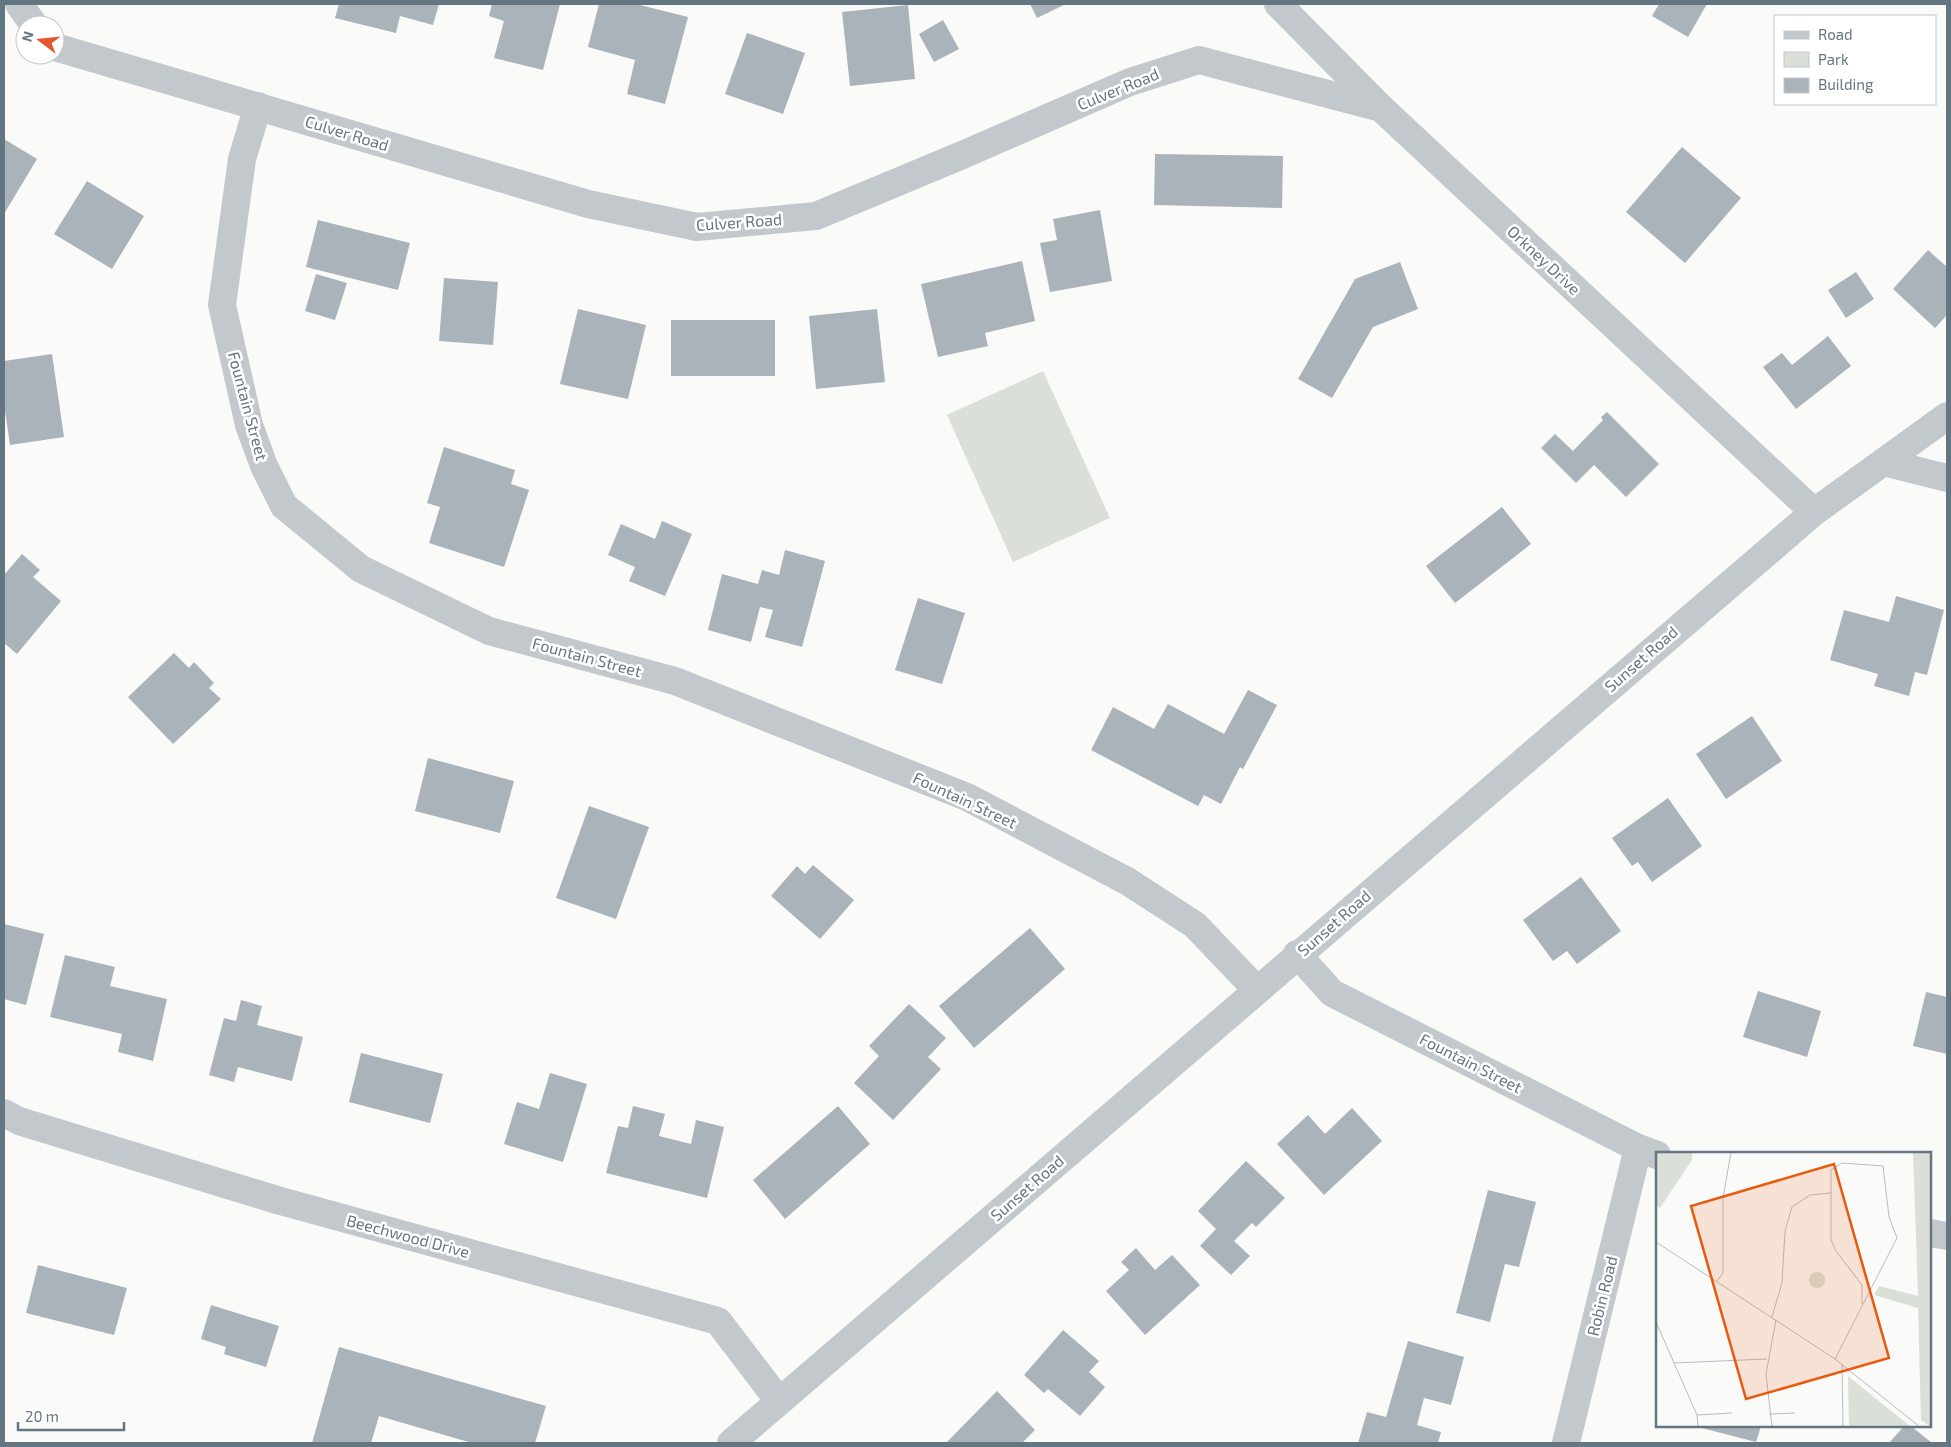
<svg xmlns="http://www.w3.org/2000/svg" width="1951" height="1447" viewBox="0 0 1951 1447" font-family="'Exo 2',sans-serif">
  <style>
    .green { fill: #dadfd7 }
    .building { fill: #aab3b9 }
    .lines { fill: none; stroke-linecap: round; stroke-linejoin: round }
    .street { stroke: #c3c8cc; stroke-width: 28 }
    .labels { text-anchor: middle; stroke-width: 5; stroke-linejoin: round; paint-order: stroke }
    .street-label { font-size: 16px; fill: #657683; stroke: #fff }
    .inset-road { fill: none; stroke: #b5bdc2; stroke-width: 1 }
    .view { fill: #e8590c; fill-opacity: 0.15; stroke: #e8590c; stroke-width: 2.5 }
    .inset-edge { fill: none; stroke: #657683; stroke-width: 2.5 }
  </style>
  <rect width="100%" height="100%" fill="#fafaf8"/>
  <path class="green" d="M1043 371 1110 518 1013 562 947 415Z"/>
  <path class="building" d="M339 4H439L433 25 400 16 396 33 335 18Z
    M492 4H560L543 70 494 58 504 21 489 16Z
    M599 4H636L688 17 665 104 627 94 635 60 588 47Z
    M1030 4H1066L1037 18Z
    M1659 4H1707L1688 37 1652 16Z
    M908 5 915 79 850 86 842 12Z
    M943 20 959 49 934 62 919 34Z
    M747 33 805 53 783 114 725 94Z
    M4 139 37 159 4 214Z
    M1682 147 1741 198 1685 263 1626 212Z
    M1155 154 1283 156 1282 208 1154 205Z
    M87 181 144 216 112 269 54 234Z
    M1100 210 1112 281 1050 292 1040 243 1057 240 1053 219Z
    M318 220 410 243 398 290 306 267Z
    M1928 250 1947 267V315L1935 328 1893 289Z
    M1022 261 1035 321 985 333 988 346 938 357 921 284Z
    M1400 262 1418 309 1373 327 1332 398 1298 379 1355 279Z
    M1856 272 1874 299 1846 318 1828 290Z
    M316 274 347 283 335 320 305 311Z
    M444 278 498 282 493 345 439 341Z
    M578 309 646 325 628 399 560 384Z
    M877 309 885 382 816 389 809 316Z
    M671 320H775V376H671Z
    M1828 336 1851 366 1796 409 1763 367 1782 353 1792 365Z
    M52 354 64 437 10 445 4 404V361Z
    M1607 412 1659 464 1626 497 1594 465 1576 483 1541 448 1555 434 1573 451 1603 420 1601 417Z
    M444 447 515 470 511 484 529 490 504 567 429 543 440 507 427 503Z
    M1502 507 1531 544 1455 603 1426 566Z
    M662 521 692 534 665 596 629 581 635 567 608 555 621 524 655 539Z
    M785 550 825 561 802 647 765 637 773 610 760 607 751 642 708 630 722 574 758 584 762 570 779 575Z
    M22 554 40 570 33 577 61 601 17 654 4 643V575Z
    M1896 596 1944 610 1927 675 1915 672 1909 696 1874 686 1878 674 1830 660 1844 610 1889 622Z
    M918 598 965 613 942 684 895 670Z
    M174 653 189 668 194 662 214 683 209 688 221 699 173 744 128 697Z
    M1248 690 1277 705 1243 769 1240 767 1221 804 1204 795 1198 806 1091 750 1113 707 1154 729 1168 704 1224 734Z
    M1752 716 1782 761 1726 799 1696 754Z
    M428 758 514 781 500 833 415 811Z
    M1668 798 1702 846 1652 882 1638 862 1632 866 1612 838Z
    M589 806 649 827 616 919 556 898Z
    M813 865 854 900 820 939 771 896 797 866 805 874Z
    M1581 877 1621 931 1577 964 1567 951 1553 961 1523 920Z
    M4 924 44 934 26 1005 4 999Z
    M1030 928 1065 969 974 1048 939 1006Z
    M65 955 115 967 110 986 167 999 153 1061 118 1052 122 1034 50 1017Z
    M1758 991 1821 1011 1807 1057 1743 1037Z
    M1926 992 1947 997V1054L1913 1046Z
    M241 1000 262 1006 257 1025 303 1037 292 1081 238 1067 234 1082 209 1075 224 1018 236 1021Z
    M909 1004 946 1038 928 1057 941 1069 893 1120 854 1083 879 1056 869 1046Z
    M361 1053 443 1074 430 1123 349 1102Z
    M550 1073 587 1084 563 1162 504 1144 517 1102 539 1109Z
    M633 1106 665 1114 659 1136 691 1144 696 1120 724 1127 707 1198 606 1173 618 1126 628 1128Z
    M838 1106 870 1144 785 1219 753 1180Z
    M1352 1108 1382 1141 1324 1195 1277 1144 1308 1115 1325 1134Z
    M1246 1161 1285 1198 1256 1227 1252 1223 1234 1241 1250 1256 1231 1275 1200 1246 1216 1229 1198 1211Z
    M1488 1190 1536 1202 1519 1267 1505 1264 1490 1322 1456 1313Z
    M1136 1248 1155 1270 1172 1255 1200 1285 1145 1335 1106 1291 1129 1270 1121 1262Z
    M38 1265 127 1288 114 1335 26 1313Z
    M211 1305 279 1326 266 1367 224 1354 226 1347 201 1339Z
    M1063 1330 1099 1361 1089 1372 1105 1387 1080 1416 1048 1389 1044 1393 1024 1375Z
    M1408 1341 1464 1357 1451 1405 1424 1398 1417 1425 1441 1432 1438 1443H1358L1367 1412 1386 1417Z
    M339 1347 546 1406 535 1443H472L379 1416 371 1443H312Z
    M997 1391 1035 1430 1022 1443H946Z
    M1694 1426H1761L1756 1442Z
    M1904 1426H1911L1932 1443H1889Z"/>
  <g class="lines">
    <path class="street" d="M19 4 34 25
      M1278 4 1381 108 1814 512
      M55 47 588 204 697 227 816 216 960 156 1130 82 1199 60 1381 108
      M258 106 242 159 222 305 249 425 264 466 284 506 361 569 489 631 675 681 967 797 1127 881 1195 925 1257 990
      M1883 462 1947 478
      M1297 954 1332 993 1638 1148 1657 1155
      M4 1113 19 1121 277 1200 718 1321 779 1401
      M1930 1233 1947 1236
      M731 1443 1814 512 1947 416
      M1566 1443 1638 1148"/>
  </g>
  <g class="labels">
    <g class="street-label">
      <text transform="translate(1118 89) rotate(-22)" y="6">Culver Road</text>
      <text transform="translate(347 133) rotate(17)" y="6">Culver Road</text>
      <text transform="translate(739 222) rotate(-4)" y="6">Culver Road</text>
      <text transform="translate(1544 260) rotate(43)" y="6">Orkney Drive</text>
      <text transform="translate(248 406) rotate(75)" y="6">Fountain Street</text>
      <text transform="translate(587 657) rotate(15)" y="6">Fountain Street</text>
      <text transform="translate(1641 659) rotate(-41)" y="6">Sunset Road</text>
      <text transform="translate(965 800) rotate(25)" y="6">Fountain Street</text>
      <text transform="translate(1334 923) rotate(-41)" y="6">Sunset Road</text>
      <text transform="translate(1471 1063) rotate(27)" y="6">Fountain Street</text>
      <text transform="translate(1027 1188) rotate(-41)" y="6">Sunset Road</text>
      <text transform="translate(408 1236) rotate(15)" y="6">Beechwood Drive</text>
      <text transform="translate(1602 1296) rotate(-76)" y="6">Robin Road</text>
    </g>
  </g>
  <g transform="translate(1656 1152)">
    <rect width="275" height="275" fill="#fafaf8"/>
    <path d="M0 0H36V8L4 56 0 53ZM257 0H275V275L265 268 262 156 218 143 223 134 262 144ZM153 128a8 8 0 1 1 16 0a8 8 0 1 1-16 0ZM192 224 254 274V275H193Z" fill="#dadfd7"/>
    <path class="inset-road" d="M0 90 179 207 264 275M61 129 67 121V46L75 0M116 165 126 131 129 79 136 55 154 43 175 41M0 170 41 263 42 275M179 207 241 86 233 65 227 14 186 11 175 18V88L180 99 206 133V152M18 211 111 207M186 212 187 275M113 262 139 261M41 263 76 261M116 275 110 222 120 168"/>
    <path class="view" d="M178 12 233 206 90 247 35 54Z"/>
    <rect width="275" height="275" class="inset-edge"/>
  </g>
  <rect width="1951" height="1447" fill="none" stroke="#657683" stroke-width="10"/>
  <rect x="1774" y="15" width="162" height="90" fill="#ffffff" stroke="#c1c8cd"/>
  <rect x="1784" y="31" width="25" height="8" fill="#c3c8cc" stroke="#c1c8cd"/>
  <text x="1818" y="40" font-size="15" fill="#657683">Road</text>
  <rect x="1784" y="52" width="25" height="15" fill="#dadfd7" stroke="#c1c8cd"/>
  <text x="1818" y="65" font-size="15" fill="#657683">Park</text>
  <rect x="1784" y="78" width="25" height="15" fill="#aab3b9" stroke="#c1c8cd"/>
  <text x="1818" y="90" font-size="15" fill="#657683">Building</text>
  <g transform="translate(40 40) rotate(286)"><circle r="24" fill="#ffffff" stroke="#c1c8cd"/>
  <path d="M0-4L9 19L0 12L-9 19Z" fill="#e4572e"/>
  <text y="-8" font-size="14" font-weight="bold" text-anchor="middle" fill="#657683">N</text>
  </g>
  <path d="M18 1422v8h106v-8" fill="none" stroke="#657683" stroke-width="2.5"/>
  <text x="25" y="1422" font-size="15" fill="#657683" stroke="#ffffff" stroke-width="4" paint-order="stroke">20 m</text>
</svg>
